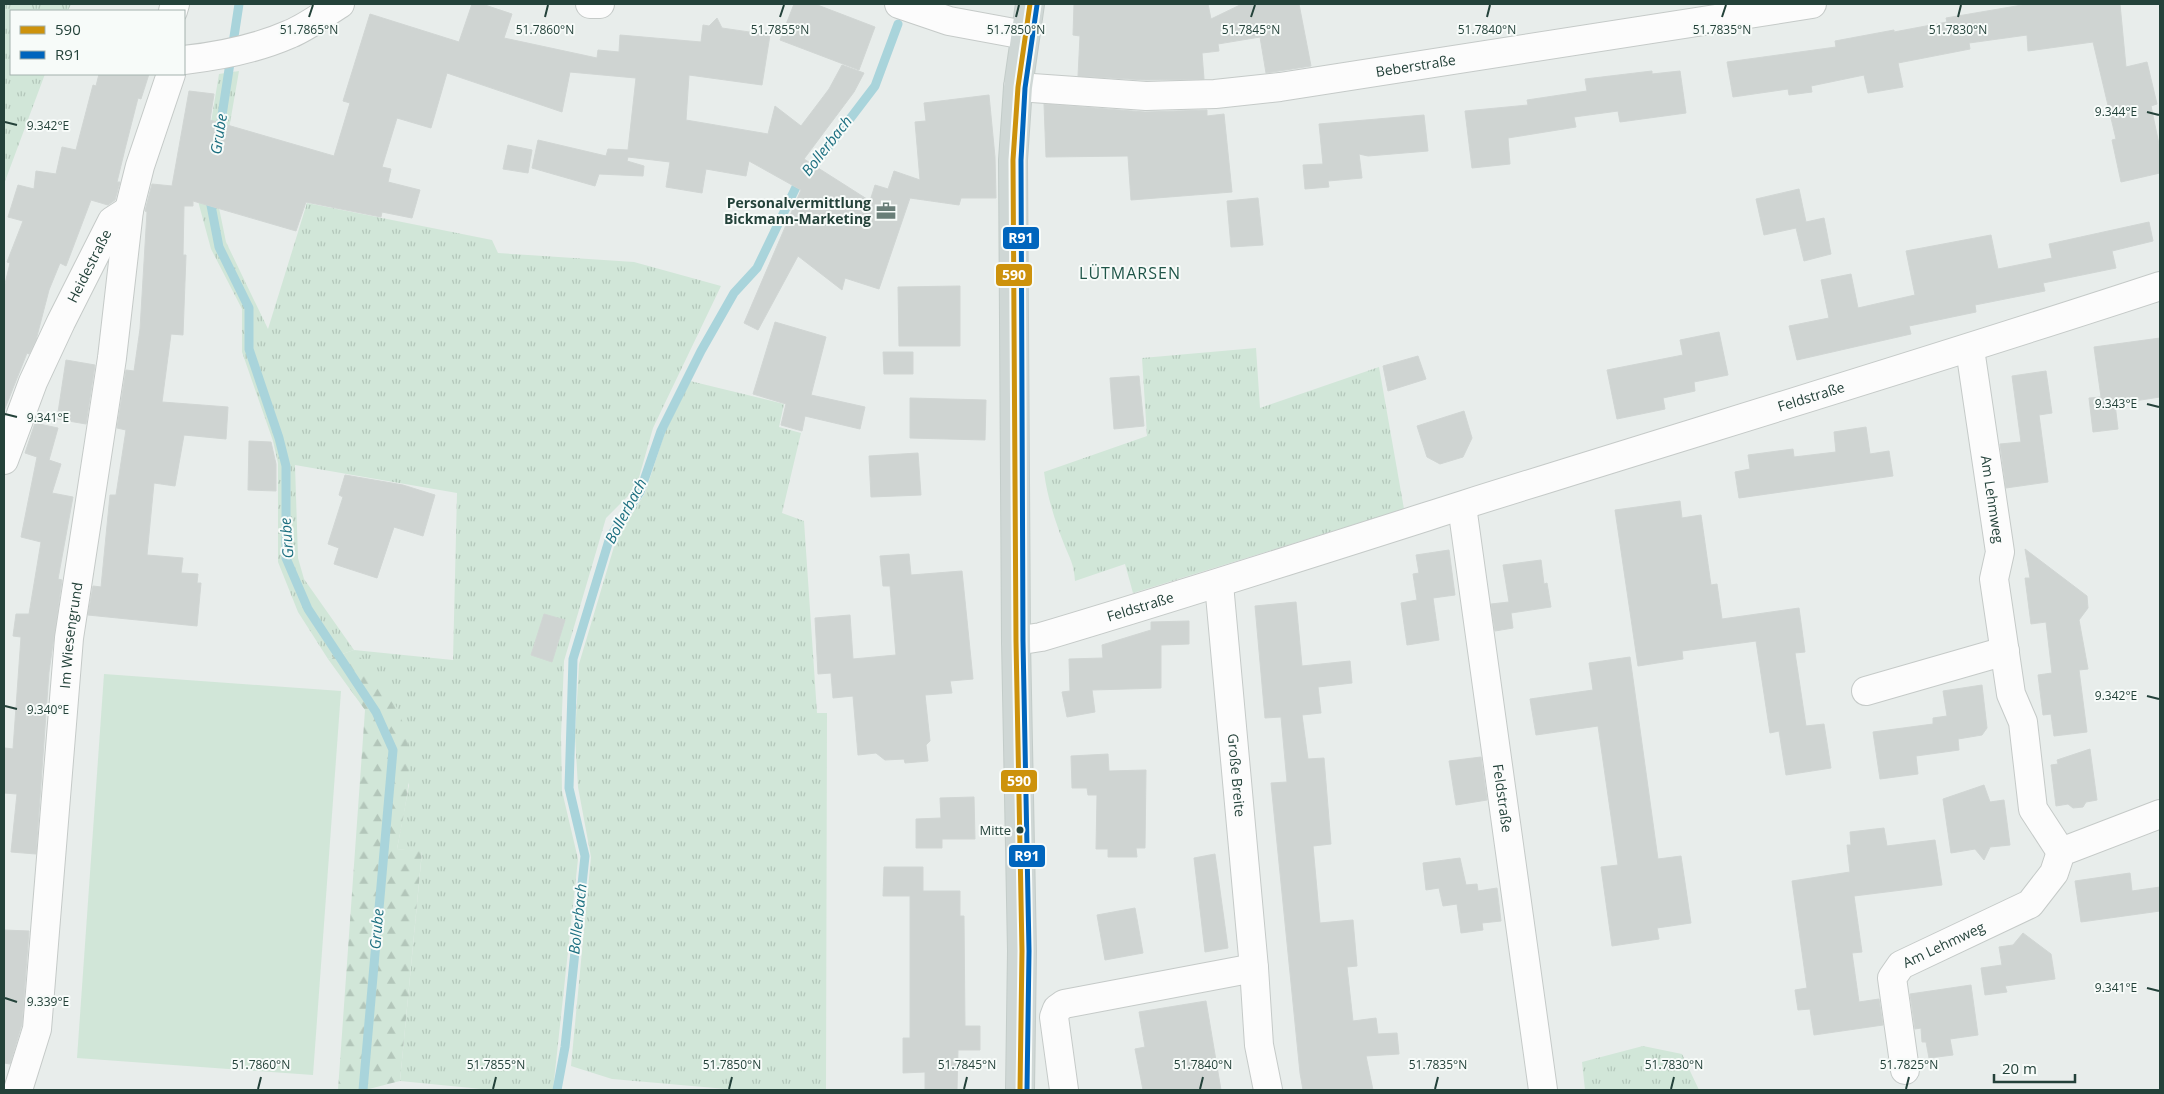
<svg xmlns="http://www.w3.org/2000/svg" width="2164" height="1094" viewBox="0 0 2164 1094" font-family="'Open Sans',sans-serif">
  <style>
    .grass { fill: url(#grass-tufts); fill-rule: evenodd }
    .forest { fill: url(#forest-firs) }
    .garden { fill: #d1e6d8 }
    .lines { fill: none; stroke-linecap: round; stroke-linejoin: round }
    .stream { stroke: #a9d4db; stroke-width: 9 }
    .building { fill: #cfd4d2; stroke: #d1d6d4 }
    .minor-casing { stroke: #c5cac8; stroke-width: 30 }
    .major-casing { stroke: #c3ccc9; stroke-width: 30 }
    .minor { stroke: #fcfcfc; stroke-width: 28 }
    .major { stroke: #cfd7d5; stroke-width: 28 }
    .bus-1-casing { stroke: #f7fbf9; stroke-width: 9 }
    .bus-2-casing { stroke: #f7fbf9; stroke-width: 9 }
    .bus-1 { stroke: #cd920c; stroke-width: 5 }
    .bus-2 { stroke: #0065bd; stroke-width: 5 }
    .ticks { fill: none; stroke: #24423a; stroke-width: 2 }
    .bus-dot { fill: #24423a; stroke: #f7fbf9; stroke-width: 2 }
    .labels { text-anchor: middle; stroke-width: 4; stroke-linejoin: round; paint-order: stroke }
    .bus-label { font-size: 13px; fill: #24423a; stroke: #f7fbf9; text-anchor: end }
    .street-label { font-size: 14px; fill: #24423a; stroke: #f7fbf9 }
    .poi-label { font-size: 14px; font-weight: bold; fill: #24423a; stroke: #f7fbf9; text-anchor: end }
    .water-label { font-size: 15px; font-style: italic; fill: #1c6f80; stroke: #f7fbf9 }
    .quarter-label { font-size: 16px; letter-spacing: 1px; fill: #1f5548; stroke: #f7fbf9 }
    .ticks-label { font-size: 12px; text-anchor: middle; fill: #24423a; stroke: #f7fbf9; stroke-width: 4; stroke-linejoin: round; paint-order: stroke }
    .line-badge { stroke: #f7fbf9; stroke-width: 2 }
    .badge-label { font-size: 14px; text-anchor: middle; font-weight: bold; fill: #fff }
  </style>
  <defs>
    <pattern id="grass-tufts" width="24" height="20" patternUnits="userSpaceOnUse" patternTransform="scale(1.25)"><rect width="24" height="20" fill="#d1e6d8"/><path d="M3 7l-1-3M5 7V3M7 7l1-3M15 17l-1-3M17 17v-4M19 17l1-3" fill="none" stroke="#b3c6ba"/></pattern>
    <pattern id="forest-firs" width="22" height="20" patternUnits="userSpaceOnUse" patternTransform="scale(1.25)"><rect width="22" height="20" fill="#d1e6d8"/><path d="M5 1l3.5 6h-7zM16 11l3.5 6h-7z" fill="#b3c6ba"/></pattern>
  </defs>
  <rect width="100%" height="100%" fill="#e8edeb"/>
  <path class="grass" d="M4 4H71L68 11H11V74H45L4 184Z
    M239 71 217 198 226 242 268 329 307 203 492 240 498 253 634 262 721 286 653 428 636 488 606 518 564 661 561 737 562 791 578 859 553 1090H492L400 1081 422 852 397 849 409 785 354 650 328 659 298 612 278 562V463L273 441 242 352V309L211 249 198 201 219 74ZM295 465 457 493 453 660 354 650 304 579 298 558Z
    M1256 348 1260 408 1379 367 1404 509 1133 593 1125 564 1075 581C1074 564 1070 559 1064 544 1055 521 1047 496 1044 472L1147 436 1142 358Z
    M690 381 784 404 779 427 801 433 782 513 804 521 817 713H827L826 1090H738L612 1079 571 1066 591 857 578 787 575 736 579 664 616 540 645 493 665 432Z
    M1643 1046 1682 1054 1699 1090H1585L1582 1062Z"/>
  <path class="forest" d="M354 650C367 666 384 683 394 702 420 751 407 797 397 849L422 851 400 1081 365 1090H338L365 710 328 659Z"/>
  <path class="garden" d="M104 674 341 691 313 1075 77 1058Z"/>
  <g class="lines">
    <path class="stream" d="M219 135 239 4
      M209 195 219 247 249 308V349L279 438 286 466V558L308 609 376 712 393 750 363 1090
      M557 1090 565 1047 585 856 569 788 573 659 610 537 640 492 661 431 701 351 734 293 757 268 797 185 827 149 875 86 898 24"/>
  </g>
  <path class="building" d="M472 4H482L512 14 504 38 597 58 598 50 619 52 620 35 701 42 703 25 709 26 717 18 722 28 770 35 762 85 689 75 686 120 768 134 775 106 801 126 829 89 842 65 864 73 854 92 804 159 870 201 875 185 888 189 894 171 920 180 915 122 926 121 924 103 989 95 995 157 996 198H961L959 205 910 198 879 289 845 278 842 290 798 256 758 330 744 323 801 190 749 161 746 176 706 169 702 193 666 187 670 162 628 157 627 161 644 166 643 176 599 174 595 186 532 168 538 140 606 156 608 149 628 150 636 78 570 72 562 112 447 73 431 128 397 118 382 167 391 169 388 182 420 190 412 218 382 212 381 217 306 202 296 231 193 201V206H184L183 255H186L183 335 171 334 162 402 228 407 226 439 184 435 175 486 154 483 147 555 183 558 181 573 198 574 197 583H201L197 626 88 615 93 586 101 587 110 495H116L126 430 117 428 126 370 134 371 140 329 147 212 145 211 152 184 172 186 189 91 214 94 210 120 334 156 350 103 343 101 370 14 459 42Z
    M794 4H815L875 27 859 70 780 40Z
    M1074 4H1208L1211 19 1242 4H1299L1311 66 1266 73 1260 37 1218 44 1219 51 1202 53 1204 79 1146 80 1078 76 1080 36 1073 35Z
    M2028 4H2120L2126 67 2147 62 2157 104 2151 106 2160 149V173L2121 182 2112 140 2116 139 2093 42 2028 51 2027 35 1969 43 1970 49 1898 63 1903 87 1868 93 1864 75 1811 86 1812 92 1789 95 1788 89 1733 97 1727 62 1836 47 1835 41 1894 30V32L1947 22 1946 18Z
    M1652 71V74L1680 71 1686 113 1620 122 1618 111 1574 117 1576 127 1508 138 1510 164 1472 168 1465 111 1528 105 1527 100 1587 91 1585 79Z
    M99 74H149L141 99 138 98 125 149 117 182H120L115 200 108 205 91 200 66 266 60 263 49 290 36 340 29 354 27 353 4 411V288L10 263 7 262 23 221 8 217 18 185 34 189 36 171 56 174 62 147 76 150 93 85 96 86Z
    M1044 104 1145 112 1207 110V116L1224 114 1232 192 1131 200 1128 156 1046 157Z
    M1424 115 1428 151 1368 156 1359 154 1362 178 1328 181 1329 187 1305 189 1303 165 1323 164 1319 124Z
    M508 145 532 150 528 173 503 169Z
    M1799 189 1806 222 1824 218 1831 254 1804 261 1796 228 1764 235 1756 199Z
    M1258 198 1263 245 1231 247 1227 201Z
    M2149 222 2153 241 2112 251 2116 268 2043 283 2045 291 1975 305 1976 312 1909 326 1911 334 1797 360 1789 326 1829 318 1821 280 1851 274 1858 308 1915 295 1906 251 1991 235 1998 269 2052 258 2049 244Z
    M960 286V346H899L898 287Z
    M775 322 826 337 811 395 865 407 860 429 805 416 802 431 781 425 786 404 753 394Z
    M1719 332 1728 375 1694 382 1695 391 1663 398 1665 409 1617 419 1607 370 1683 355 1680 340Z
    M2160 338V397L2115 404 2118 429 2093 432 2089 398 2101 397 2094 347Z
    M883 352H913V374H884Z
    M1418 356 1426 379 1388 391 1383 366Z
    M66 360 95 365 86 424 57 419Z
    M2046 371 2052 413 2039 415 2048 482 2006 488 2000 444 2021 442 2012 376Z
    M1139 376 1144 426 1114 429 1110 378Z
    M910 398 986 400 985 440 910 438Z
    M1464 411 1472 438 1463 457 1440 464 1427 457 1417 426Z
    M35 423 58 428 49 460 61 464 52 493 73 497 58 579 62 580 49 672 36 854 11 852 17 794 4 793 5 748 13 749 21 637 13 636 16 614H29L41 542 21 537 37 457 25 453Z
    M1866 427 1870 454 1889 451 1893 476 1739 498 1735 472 1750 469 1748 455 1793 449 1794 457 1836 452 1834 432Z
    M249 441 271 442 276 464V491L248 490Z
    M918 453 921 495 871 497 869 456Z
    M345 475 403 485 435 495 423 536 394 527 377 578 334 564 339 548 328 544 343 497 339 495Z
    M1680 501 1682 518 1701 515 1711 585 1717 584 1722 619 1799 608 1805 652 1795 653 1806 726 1824 724 1831 768 1786 775 1779 731 1770 733 1756 641 1682 651 1683 659 1638 666 1615 510Z
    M2025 549 2087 596 2088 608 2079 620 2088 669 2079 670 2087 732 2054 736 2051 714 2043 715 2038 675 2052 673 2046 622 2031 624 2025 578H2030Z
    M1449 550 1455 595 1433 598 1439 640 1407 645 1401 603 1417 600 1413 574 1419 573 1416 555Z
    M909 554 911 575 962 571 973 679 950 681 952 693 925 695 930 741 926 745 928 761 905 763 904 759 885 760 876 753 858 755 853 696 833 698 831 673 818 674 815 618 850 615 853 659 896 655 890 586H883L880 556Z
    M1541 560 1544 584 1547 583 1551 607 1511 613 1513 628 1495 631 1491 604 1509 602 1503 565Z
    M1296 602 1302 666 1350 661 1352 683 1318 687 1321 713 1302 715 1308 759 1324 758 1331 844 1313 846 1320 923 1353 920 1357 966 1347 967 1353 1021 1376 1018 1378 1034 1397 1033 1399 1054 1366 1056 1373 1090H1303L1300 1073 1271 783 1287 782 1281 717 1265 718 1255 606Z
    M544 614 565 620 552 662 531 655Z
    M1189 621V644L1161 645V688L1092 690 1095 712 1067 717 1062 692 1070 691 1069 659 1103 658 1102 645 1151 630V622Z
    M1630 657 1658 859 1681 856 1691 923 1657 928 1659 939 1612 946 1601 867 1618 865 1598 726 1536 735 1530 699 1593 690 1589 663Z
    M1982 685 1987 728 1982 735 1958 739 1959 750 1916 756 1918 774 1880 779 1873 732 1933 724V718L1947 716 1943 691Z
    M2090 749 2097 800 2086 802 2083 807 2073 808 2068 804 2056 806 2051 765 2058 764 2057 760Z
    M1108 754 1109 771 1146 770 1145 848H1136L1137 857H1108V849H1096L1097 795H1088L1087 788H1072L1071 756Z
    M1481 757 1487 800 1456 805 1449 761Z
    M1984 785 1990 802 2004 800 2010 845 1990 847 1984 860 1975 849 1951 853 1943 799Z
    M974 797 975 839H942V848H916V819L941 818 940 798Z
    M1884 828 1887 846 1935 840 1942 885 1854 896 1862 952 1852 953 1859 1002 1879 999 1883 1025 1814 1035 1810 1009 1798 1010 1795 990 1807 988 1792 881 1850 872 1847 845H1851L1850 832Z
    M1215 854 1228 948 1205 952 1194 858Z
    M1460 858 1466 885 1477 884 1478 891 1497 888 1501 921 1482 923 1483 930 1461 933 1457 904 1443 906 1439 888 1426 890 1423 863Z
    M884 867H923V891H960V916H964L965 1026H980V1050H958L957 1090H925V1072L903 1073V1038H910V896H883Z
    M2130 873 2132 891 2160 887V911L2081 922 2075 881Z
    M1135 908 1143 953 1105 960 1097 915Z
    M4 930 29 931 22 1024 10 1064 4 1063Z
    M2023 933 2051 954 2055 979 2005 986 2007 992 1985 995 1981 968 2002 965 1999 947 2013 945Z
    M1971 985 1978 1035 1950 1039 1953 1055 1929 1058 1926 1042H1922L1921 1028 1915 1029 1910 994Z
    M1206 1001 1221 1090H1143L1135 1049 1145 1047 1139 1012Z"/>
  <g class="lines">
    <defs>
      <g id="minor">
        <path d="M590 4H600"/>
        <path d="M899 4 949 21 1025 35"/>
        <path d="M173 11 175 4"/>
        <path d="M184 60C220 56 256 49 290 34 307 27 324 14 340 4"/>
        <path id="s1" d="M1018 87 1146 96 1215 94 1280 87 1812 4"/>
        <path id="s2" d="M1970 349 2000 552 1994 579 2011 694 2023 722 2033 809 2061 852"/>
        <path id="s3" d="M4 460 33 382 61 322 112 221 129 210"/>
        <path id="s4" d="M1462 506 1543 1090"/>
        <path id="s5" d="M1219 584 1254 968 1259 1045 1268 1090"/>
        <path id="s6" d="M1016 641 1041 637C1182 595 1322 550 1463 505 1695 432 1929 362 2160 286"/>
        <path d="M1866 691 2005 651"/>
        <path id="s7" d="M1905 1070 1892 978 1901 965 2030 904 2054 873 2061 852 2160 814"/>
        <path id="s8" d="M18 1090 37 1029 69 638 112 358 129 210 140 166 171 74"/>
        <path d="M1064 1090 1054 1017 1057 1009 1064 1004 1254 968"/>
      </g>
      <path id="major" d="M1020 1090 1022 951 1016 641 1013 160 1018 87 1030 4"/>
    </defs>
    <use href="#minor" class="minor-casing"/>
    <use href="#major" class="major-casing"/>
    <use href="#minor" class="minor"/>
    <use href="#major" class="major"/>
    <defs>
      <path id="bus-1" d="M1020 1090 1022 951 1016 641 1013 160 1018 87 1030 4"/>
      <path id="bus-2" d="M1027 1090 1029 951 1023 641 1021 160 1025 88 1037 5"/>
    </defs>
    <use href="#bus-1" class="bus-1-casing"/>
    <use href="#bus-2" class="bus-2-casing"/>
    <use href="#bus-1" class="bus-1"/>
    <use href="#bus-2" class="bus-2"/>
  </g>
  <path class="ticks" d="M309 17 313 5M545 17 548 5M780 17 784 5M1016 17 1019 5M1251 17 1255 5M1487 17 1490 5M1722 17 1726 5M1958 17 1961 5M2147 112 2159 115M5 122 17 125M2147 404 2159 407M5 414 17 417M2147 696 2159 699M5 706 17 709M2147 988 2159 991M5 998 17 1002M258 1089 261 1077M493 1089 496 1077M729 1089 732 1077M964 1089 967 1077M1200 1089 1203 1077M1435 1089 1438 1077M1671 1089 1674 1077M1906 1089 1909 1077"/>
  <defs>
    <symbol id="office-bare" viewBox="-9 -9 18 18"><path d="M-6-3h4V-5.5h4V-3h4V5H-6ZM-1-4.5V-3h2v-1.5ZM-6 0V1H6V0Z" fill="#697e78" stroke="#f7fbf9" stroke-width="2.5" paint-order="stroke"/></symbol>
  </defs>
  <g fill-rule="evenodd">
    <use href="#office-bare" x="872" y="197" width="28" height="28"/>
  </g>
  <circle class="bus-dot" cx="1020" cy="830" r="4.5"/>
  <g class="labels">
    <g class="bus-label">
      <text x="1011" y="835">Mitte</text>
    </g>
    <g class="street-label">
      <text dy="5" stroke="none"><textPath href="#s1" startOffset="400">Beberstraße</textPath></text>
      <text dy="5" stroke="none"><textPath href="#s3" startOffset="212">Heidestraße</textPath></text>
      <text dy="5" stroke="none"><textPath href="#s6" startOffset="832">Feldstraße</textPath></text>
      <text dy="5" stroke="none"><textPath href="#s2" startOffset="152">Am Lehmweg</textPath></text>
      <text dy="5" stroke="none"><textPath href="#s6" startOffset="129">Feldstraße</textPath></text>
      <text dy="5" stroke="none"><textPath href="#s8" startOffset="459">Im Wiesengrund</textPath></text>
      <text dy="5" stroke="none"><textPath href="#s5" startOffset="192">Große Breite</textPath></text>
      <text dy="5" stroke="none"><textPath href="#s4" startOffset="295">Feldstraße</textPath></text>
      <text dy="5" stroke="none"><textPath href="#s7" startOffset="156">Am Lehmweg</textPath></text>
    </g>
    <g class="poi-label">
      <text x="871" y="208">Personalvermittlung<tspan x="871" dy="16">Bickmann-Marketing</tspan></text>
    </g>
    <g class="water-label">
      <text transform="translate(219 134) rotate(-81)" y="5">Grube</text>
      <text transform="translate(827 146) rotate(-52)" y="5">Bollerbach</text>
      <text transform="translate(626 511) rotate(-62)" y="5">Bollerbach</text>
      <text transform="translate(287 538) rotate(-94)" y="5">Grube</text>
      <text transform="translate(578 919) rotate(-84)" y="5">Bollerbach</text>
      <text transform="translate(377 929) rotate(-85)" y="5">Grube</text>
    </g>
    <g class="quarter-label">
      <text x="1130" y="279">LÜTMARSEN</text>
    </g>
  </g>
  <g class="ticks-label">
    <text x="309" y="34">51.7865°N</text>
    <text x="545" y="34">51.7860°N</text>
    <text x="780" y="34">51.7855°N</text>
    <text x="1016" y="34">51.7850°N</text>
    <text x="1251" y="34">51.7845°N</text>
    <text x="1487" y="34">51.7840°N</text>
    <text x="1722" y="34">51.7835°N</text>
    <text x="1958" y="34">51.7830°N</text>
    <text x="2116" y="116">9.344°E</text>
    <text x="48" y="130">9.342°E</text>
    <text x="2116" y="408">9.343°E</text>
    <text x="48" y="422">9.341°E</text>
    <text x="2116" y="700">9.342°E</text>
    <text x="48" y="714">9.340°E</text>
    <text x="2116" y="992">9.341°E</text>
    <text x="48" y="1006">9.339°E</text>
    <text x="261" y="1069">51.7860°N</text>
    <text x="496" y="1069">51.7855°N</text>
    <text x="732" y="1069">51.7850°N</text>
    <text x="967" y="1069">51.7845°N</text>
    <text x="1203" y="1069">51.7840°N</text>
    <text x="1438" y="1069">51.7835°N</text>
    <text x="1674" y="1069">51.7830°N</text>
    <text x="1909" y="1069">51.7825°N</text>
  </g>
  <g class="line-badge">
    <rect x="1002" y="226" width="38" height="24" rx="5" fill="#0065bd"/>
    <rect x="995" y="263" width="38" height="24" rx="5" fill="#cd920c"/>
    <rect x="1000" y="769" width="38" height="24" rx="5" fill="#cd920c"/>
    <rect x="1008" y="844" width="38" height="24" rx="5" fill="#0065bd"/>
  </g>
  <g class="badge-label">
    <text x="1021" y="243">R91</text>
    <text x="1014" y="280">590</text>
    <text x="1019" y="786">590</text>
    <text x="1027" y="861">R91</text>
  </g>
  <rect width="2164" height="1094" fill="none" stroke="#24423a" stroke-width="10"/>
  <rect x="10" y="10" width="175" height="65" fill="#f7fbf9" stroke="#a3b1ad"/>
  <rect x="20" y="26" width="25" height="8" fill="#cd920c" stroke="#a3b1ad"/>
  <text x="55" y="35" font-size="15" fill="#24423a">590</text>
  <rect x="20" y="51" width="25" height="8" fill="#0065bd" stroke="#a3b1ad"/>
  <text x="55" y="60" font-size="15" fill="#24423a">R91</text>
  <path d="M1994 1074v8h81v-8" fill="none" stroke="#24423a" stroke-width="2.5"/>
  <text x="2002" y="1074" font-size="15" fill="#24423a" stroke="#f7fbf9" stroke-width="4" paint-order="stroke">20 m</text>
</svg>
